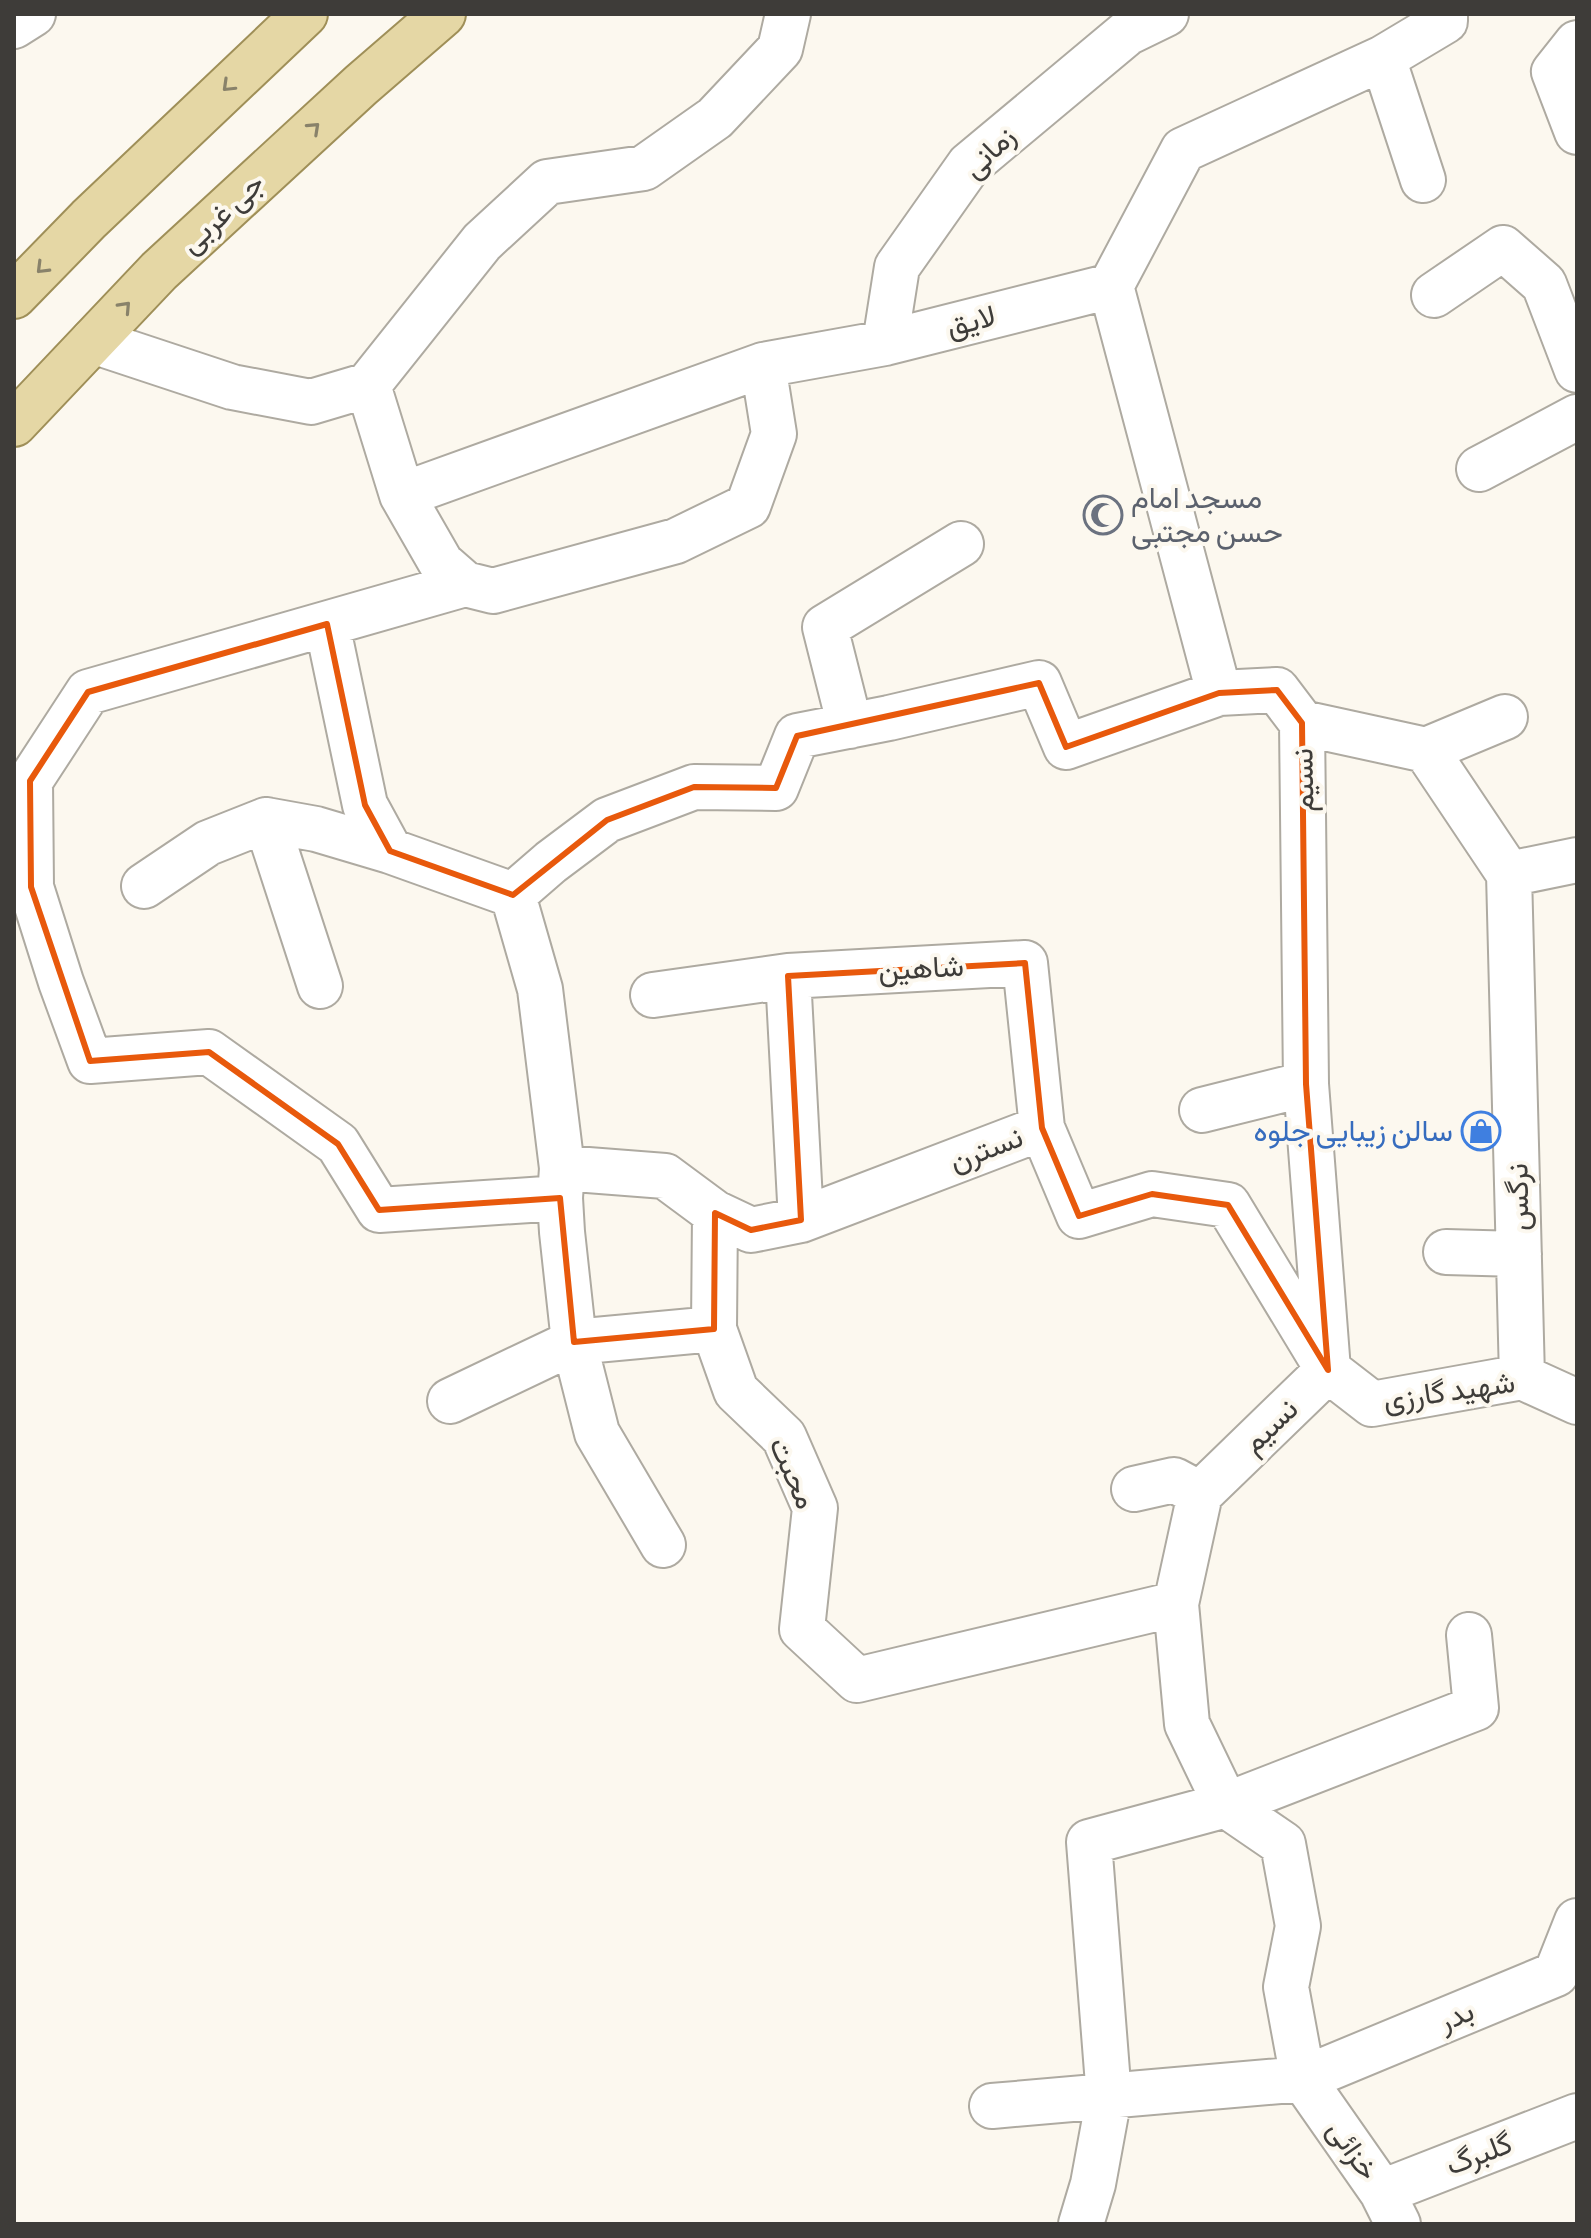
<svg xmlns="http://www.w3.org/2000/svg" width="1591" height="2238" viewBox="0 0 1591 2238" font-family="'Alegreya Sans',Vazirmatn,sans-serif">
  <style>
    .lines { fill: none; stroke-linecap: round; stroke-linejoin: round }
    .minor-casing { stroke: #aeaaa1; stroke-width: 48 }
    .major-casing { stroke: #9f8f58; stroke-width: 48 }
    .minor { stroke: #fff; stroke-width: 44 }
    .major { stroke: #e5d7a5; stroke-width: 44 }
    .oneway { stroke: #89826a }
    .marked { fill: none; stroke: #e8590c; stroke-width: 6; stroke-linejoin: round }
    .labels { text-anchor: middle; stroke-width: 8; stroke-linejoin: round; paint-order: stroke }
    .street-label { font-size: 30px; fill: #3e3c39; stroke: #fcf8ef }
    .worship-label { font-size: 30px; fill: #5b616d; stroke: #fcf8ef; text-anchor: start }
    .shop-label { font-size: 30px; fill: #366cbe; stroke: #fcf8ef; text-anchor: end }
  </style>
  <rect width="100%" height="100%" fill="#fcf8ef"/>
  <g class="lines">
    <defs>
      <path id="minor" d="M14 26 33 14
        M1577 43 1554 72 1577 132
        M1383 58 1423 180
        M1111 286 1219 693
        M1434 295 1503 248 1544 284 1577 370
        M93 341 232 387 311 402 368 385 482 242 547 182 644 168 715 118 780 49 788 14
        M885 343 897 267 969 165 1127 33 1166 14
        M368 385 402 495 441 563 465 584 493 591 676 541 748 506 774 434 763 365
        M1479 469 1577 417
        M402 495 763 365 885 343 1111 286 1183 150 1383 58 1445 21V14
        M465 584 88 692 30 781 31 887 61 982 90 1061 209 1052 338 1144 379 1210 560 1198
        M327 624 365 805 390 851 513 895 540 989 562 1168 560 1198 562 1232 574 1342 597 1433 663 1545
        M1302 723 1306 1084 1328 1370 1200 1494 1176 1604 1187 1724 1226 1805 1283 1844 1298 1926 1286 1987 1303 2079 1382 2192 1398 2224
        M1302 723 1426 750 1509 874 1577 860
        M850 726 825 627 961 544
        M1426 750 1505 717
        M266 820 320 986
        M1509 874 1522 1377
        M144 886 208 843 266 820 316 829 390 851
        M513 895 551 862 607 820 694 787 776 788 797 736 889 718 1039 683 1066 747 1219 693 1277 690 1302 723
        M788 976 801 1220
        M653 995 788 976 1025 963 1042 1128
        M1202 1110 1306 1084
        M562 1168 665 1176 715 1213 751 1230 801 1220 1042 1128 1079 1216 1152 1194 1228 1205 1328 1370 1372 1404 1522 1377 1577 1402
        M715 1213 714 1329 736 1391 784 1437 815 1508 802 1629 857 1680 1176 1604
        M1446 1252 1519 1254
        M450 1401 574 1342 714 1329
        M1134 1489 1174 1480 1200 1494
        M992 2106 1303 2079 1556 1974 1577 1921
        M1382 2192 1577 2116
        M1081 2224 1093 2184 1109 2097 1089 1842 1226 1805 1476 1708 1469 1635"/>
      <path id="major" d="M14 296 89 219 305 14
        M14 424 159 271 361 85 443 14"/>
    </defs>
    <use href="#minor" class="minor-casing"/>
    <use href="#major" class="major-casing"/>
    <use href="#minor" class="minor"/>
    <use href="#major" class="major"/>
  </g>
  <defs><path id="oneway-chevron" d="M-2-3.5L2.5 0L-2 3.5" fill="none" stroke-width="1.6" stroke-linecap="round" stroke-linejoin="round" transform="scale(2)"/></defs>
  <g class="oneway">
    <use href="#oneway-chevron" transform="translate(228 86) rotate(136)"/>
    <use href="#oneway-chevron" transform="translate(314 128) rotate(-43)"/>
    <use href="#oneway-chevron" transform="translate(42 268) rotate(135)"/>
    <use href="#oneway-chevron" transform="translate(125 307) rotate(-47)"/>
  </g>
  <path class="marked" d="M327 624 365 805 390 851 513 895 607 820 694 787 776 788 797 736 1039 683 1066 747 1219 693 1277 690 1302 723 1306 1084 1328 1370 1228 1205 1152 1194 1079 1216 1042 1128 1025 963 788 976 801 1220 751 1230 715 1213 714 1329 574 1342 560 1198 379 1210 338 1144 209 1052 90 1061 31 887 30 781 88 692Z"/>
  <defs>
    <symbol id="mosque-ring" viewBox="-11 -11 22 22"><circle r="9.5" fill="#fcf8ef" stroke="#6b7280" stroke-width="1.5"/><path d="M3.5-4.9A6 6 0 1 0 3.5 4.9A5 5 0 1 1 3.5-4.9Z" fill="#6b7280"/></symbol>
    <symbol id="shop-ring" viewBox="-11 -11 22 22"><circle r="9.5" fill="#fcf8ef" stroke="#3f7fe0" stroke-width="1.5"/><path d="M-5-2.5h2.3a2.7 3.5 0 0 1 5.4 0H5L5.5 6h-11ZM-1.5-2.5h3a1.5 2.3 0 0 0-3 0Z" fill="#3f7fe0"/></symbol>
  </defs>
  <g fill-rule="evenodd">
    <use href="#mosque-ring" x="1081" y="493" width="44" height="44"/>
    <use href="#shop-ring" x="1459" y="1109" width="44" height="44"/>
  </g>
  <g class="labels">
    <g class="street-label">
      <text transform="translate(989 152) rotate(-44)" y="10">زمانی</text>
      <text transform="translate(222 213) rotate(-43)" y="10">جی غربی</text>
      <text transform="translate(971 321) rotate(-14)" y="10">لایق</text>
      <text transform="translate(1303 780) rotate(-91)" y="10">نسیم</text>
      <text transform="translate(921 968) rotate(-3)" y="10">شاهین</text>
      <text transform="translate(986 1149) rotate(-21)" y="10">نسترن</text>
      <text transform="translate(1518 1197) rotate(-91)" y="10">نرگس</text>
      <text transform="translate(1449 1391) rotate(-8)" y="10">شهید گارزی</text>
      <text transform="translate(1270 1426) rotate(-44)" y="10">نسیم</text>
      <text transform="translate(793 1473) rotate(66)" y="10">محبت</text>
      <text transform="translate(1456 2016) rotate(-23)" y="10">بدر</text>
      <text transform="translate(1353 2150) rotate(55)" y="10">خزائی</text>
      <text transform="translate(1479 2154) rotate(-21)" y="10">گلبرگ</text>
    </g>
    <g class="worship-label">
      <text x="1131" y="508">مسجد امام<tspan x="1131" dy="34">حسن مجتبی</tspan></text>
    </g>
    <g class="shop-label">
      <text x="1453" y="1141">سالن زیبایی جلوه</text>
    </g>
  </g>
  <rect width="1591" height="2238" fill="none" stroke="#3e3c39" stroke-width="32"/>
</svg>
